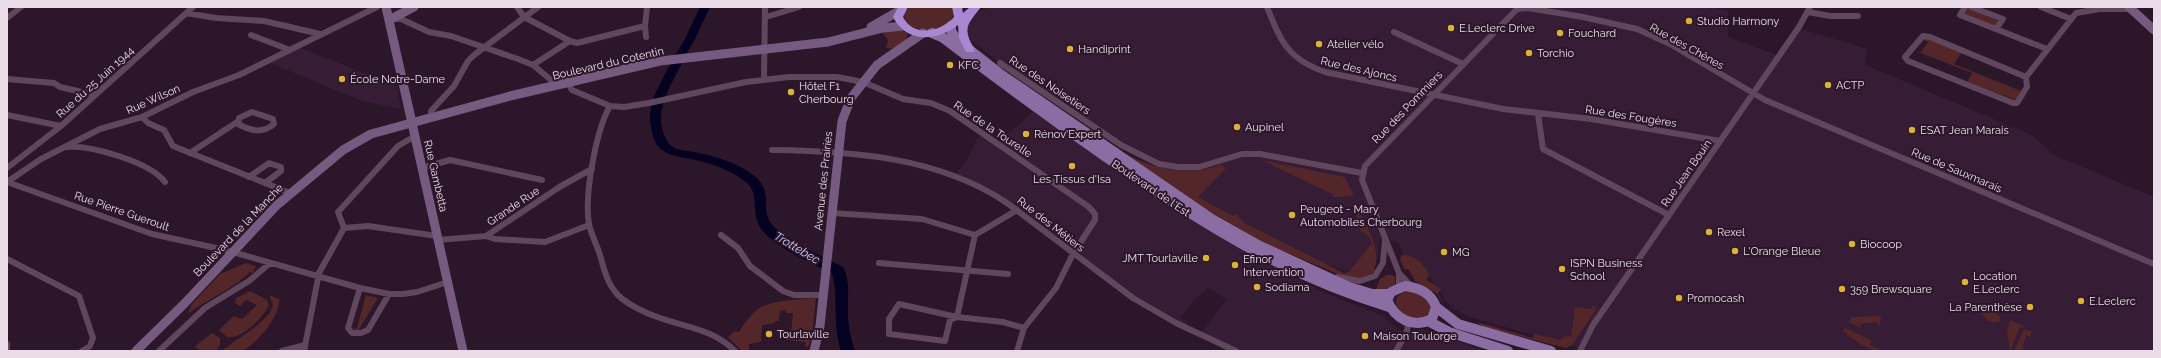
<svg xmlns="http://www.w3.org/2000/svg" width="2161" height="358" viewBox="0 0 2161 358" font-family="Raleway,sans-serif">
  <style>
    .built { fill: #371c36 }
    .green { fill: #532629 }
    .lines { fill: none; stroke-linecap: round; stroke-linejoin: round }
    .river { fill: #050120; fill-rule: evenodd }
    .street { stroke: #60475e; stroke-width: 6 }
    .secondary { stroke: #765a80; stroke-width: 9 }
    .primary { stroke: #8c6da3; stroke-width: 10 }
    .highway { fill: #a987d1; fill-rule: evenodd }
    .poi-dot { fill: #dbb233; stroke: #2c162a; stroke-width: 1.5 }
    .labels { text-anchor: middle; stroke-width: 4; stroke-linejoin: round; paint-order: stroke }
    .poi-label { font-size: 11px; fill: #eadbe9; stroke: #2c162a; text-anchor: start }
    .street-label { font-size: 11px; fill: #eadbe9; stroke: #2c162a }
    .water-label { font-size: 12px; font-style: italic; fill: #c8ccf6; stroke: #2c162a }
  </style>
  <rect width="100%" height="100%" fill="#2c162a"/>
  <path class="built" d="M992 7H1710L1728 11V37L1776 55 1798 28 1867 49 1865 65 2032 135 2054 155 2154 197V351H1588L1467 316 1454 309 1445 300 1431 279 1409 267 1398 242 1379 239 1378 258 1371 268 1352 273 1312 259 1224 213 1167 177 1178 168 1144 157 1000 63 964 35V29L977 11Z
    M300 48 397 86 401 109 362 101 270 63Z
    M1033 112 1139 185 1251 256 1328 294 1383 316 1399 330 1414 333 1418 329H1422L1486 351H1237L1199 334 1227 300 1208 288 1196 298 1180 318 1188 322 1184 327 1151 309 1006 201 954 176 967 160 977 139 983 134 997 143Z"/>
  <path class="green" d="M909 7H951C965 29 908 42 904 15Z
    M1966 9H1970L1998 21 1995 26 1964 14Z
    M901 30 907 33V39L895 49 886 48 888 40 882 32Z
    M1926 38 1962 52 1954 64 2021 91 2016 100 1967 82 1972 73 1916 51 1921 52 1928 42 1923 40Z
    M1123 152C1153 170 1187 176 1221 165L1226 168 1198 197 1233 216 1236 214 1246 224 1344 273 1349 272 1372 243 1368 236 1360 230 1361 226 1354 207 1357 204C1364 222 1383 251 1374 269L1376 271 1363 278 1340 275 1264 243 1209 211Z
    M1262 160 1345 177 1354 196 1332 197 1334 195Z
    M1402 255C1414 254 1424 264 1429 274L1427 280 1441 289 1438 293 1444 304 1436 293 1415 281 1409 270 1404 269 1400 259Z
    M246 263 256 266 253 273 250 272C233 290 208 298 188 314L191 305 220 274Z
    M1386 275H1392L1395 277V285L1385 289 1376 290 1379 280Z
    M250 291 267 300 269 305C264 317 241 340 227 337L219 330 234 316 242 319 257 305 246 300 240 306 235 303 236 298Z
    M1405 292C1418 291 1425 296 1431 307 1427 336 1375 303 1405 292Z
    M269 295 279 299C281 315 257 344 242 351 237 353 227 351 221 351L258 325 270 313 273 305Z
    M366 295 378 298 358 331 352 328H357Z
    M816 298 812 336 808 347 805 346 806 342 786 340 784 334H791L793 313H786V310L780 311 779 321H775L774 323 762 325 761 342 749 344V351H742L728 337 735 331 739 332C743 325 754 310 761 307 777 300 799 299 816 298Z
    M1592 305 1597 308 1572 345 1566 348 1484 327 1477 322 1533 338 1534 334 1561 340 1565 336 1571 337 1575 307 1592 309Z
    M1987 309 1996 313 2000 317V321C1993 325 1984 320 1982 312Z
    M1881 316 1880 326 1876 322 1859 324 1862 328 1848 322 1852 317Z
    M2010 320 2027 328 2020 327 2010 351 2007 333Z
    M1845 328 1871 340 1870 345 1882 351C1868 351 1854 340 1843 331Z
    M2024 329 2032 331 2030 337 2026 335 2022 351H2014Z
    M212 333 220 338V345L217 350 197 351 199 349 194 347Z"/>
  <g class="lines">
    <path class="river" d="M700 7H710L693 43 684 57H676L675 55 683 43Z
      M677 60 682 63C670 87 652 112 666 139 668 144 672 147 677 149 684 151 691 151 698 153 715 156 734 162 749 172 776 190 760 204 770 222 778 236 827 259 843 267 851 282 847 297 848 313 848 327 851 339 855 351H841C832 322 839 300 832 273 813 264 765 243 758 223 752 209 759 194 747 183 734 172 716 165 700 161 676 155 655 158 651 127 648 112 652 99 659 86 663 79 669 62 677 60Z"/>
    <path class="street" d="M517 7 524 17 570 41
      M1267 7C1281 42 1288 59 1325 72L1503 109 1591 119 1720 141
      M1965 7 1960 15 2047 49
      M1971 7 2003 19 1996 29
      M2041 7 2071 19
      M1517 9 1528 8 1583 17 1637 29 1670 44 1765 100 2154 264
      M1808 12 1830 16H1858
      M186 13 216 18 264 21 320 34
      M766 17 799 7
      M7 18 21 7
      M392 19H401L429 32 451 36 518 59 533 65 557 85
      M645 26 646 37
      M1394 32 1463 64
      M251 35 290 50
      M1923 36 1930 37 2026 77 2027 87 2017 103H2013L1908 61 1905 57Z
      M1000 63 1121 145 1159 164 1178 167H1199L1242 154H1260L1362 173
      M533 65 570 41 577 43 645 26 647 7
      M2026 77 2076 13 2100 9H2132
      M7 79 54 83 60 87 95 95
      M764 79 765 7
      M568 83 572 90 610 106C596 130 584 196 589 224 590 231 597 246 600 255 604 269 607 283 617 294 623 301 638 309 647 313 678 327 710 326 735 351
      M610 106 624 107 649 103 746 82 789 77H837L863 82 903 99 931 103 950 111 1089 207 1095 214V220L1073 254 1056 288 1024 328 1017 351
      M252 112 273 119 274 124C262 134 251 131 238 124L239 118Z
      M1538 114 1543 149 1669 215
      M7 115 61 126
      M431 116V111L454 86 468 61 474 55 538 7
      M142 117 148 123 164 130 173 146 290 193
      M66 147C91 145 150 162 165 182
      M772 150C852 151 939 157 1007 203L1133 298 1176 323 1236 351
      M190 153 237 122
      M7 168 61 126 193 7
      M422 168 450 160 542 180
      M249 177 269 163 281 167V171L265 183
      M7 182 152 234 225 250 360 288 389 294H403L417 292 448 282
      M7 182 41 159 100 129 142 117 193 92 239 75 377 7
      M1017 210 975 235 957 317 1003 322 1024 328
      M832 213 922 219 975 235
      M344 228 368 226 437 236
      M721 235 738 248 750 266 783 291 794 295H823
      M486 236 495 239 545 242 589 225
      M438 240 486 236 561 186 592 169
      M7 259 79 296 93 338 90 346 82 351
      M879 263 1008 274
      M1399 273 1412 287
      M1337 277 1360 281 1375 276 1383 263 1385 240
      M360 288 348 328 352 333H361L368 330 389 294
      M1399 288V273L1362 180 1365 166 1517 9
      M899 304 957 317 950 320 945 341 889 334V319Z
      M7 344V348
      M159 351 205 308 249 281 270 263
      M282 351 305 345
      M304 351 319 273 344 228 338 212 398 146 415 136
      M1396 351 1406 334 1409 322
      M1580 351 1593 325 1799 27 1810 7"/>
    <path class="secondary" d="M386 7 463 351
      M2129 7 2154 30
      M389 20 414 7
      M871 27 899 11
      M136 351 185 303 277 205 343 150 371 134 510 96 660 61 828 42 883 28 903 26
      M814 351 820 326 842 121 851 98 877 65 923 33"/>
    <path class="primary" d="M951 26V31L957 40 999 73 1212 219 1260 246 1349 287 1372 294H1390
      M932 33 942 37C997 79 1053 120 1110 160 1201 223 1282 274 1389 307
      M1405 286C1420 288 1431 293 1436 307L1432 319C1413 329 1395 319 1387 300L1391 292Z
      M1436 307 1458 324 1551 351
      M1428 321 1449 332 1508 351"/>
    <path class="highway" d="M898 7H908L903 17C914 38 941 32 954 17L952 7H962L963 13 970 7H981C967 25 962 28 975 50L974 52H966L959 38 958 25C936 42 906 43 893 17Z"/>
  </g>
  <g class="poi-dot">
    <circle cx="1689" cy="21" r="4"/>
    <circle cx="1451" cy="28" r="4"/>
    <circle cx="1560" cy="33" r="4"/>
    <circle cx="1319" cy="44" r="4"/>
    <circle cx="1070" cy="49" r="4"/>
    <circle cx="1529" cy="53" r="4"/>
    <circle cx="950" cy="65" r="4"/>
    <circle cx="342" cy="79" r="4"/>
    <circle cx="1828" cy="85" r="4"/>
    <circle cx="791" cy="92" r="4"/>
    <circle cx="1237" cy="127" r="4"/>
    <circle cx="1912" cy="130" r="4"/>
    <circle cx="1026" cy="134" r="4"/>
    <circle cx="1072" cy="166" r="4"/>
    <circle cx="1292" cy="215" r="4"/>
    <circle cx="1709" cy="232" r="4"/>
    <circle cx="1852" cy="244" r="4"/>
    <circle cx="1735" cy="251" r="4"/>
    <circle cx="1444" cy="252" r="4"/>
    <circle cx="1206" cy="258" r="4"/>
    <circle cx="1235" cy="265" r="4"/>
    <circle cx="1562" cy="269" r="4"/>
    <circle cx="1965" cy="282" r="4"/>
    <circle cx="1257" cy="287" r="4"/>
    <circle cx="1842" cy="289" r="4"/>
    <circle cx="1679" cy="298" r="4"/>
    <circle cx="2081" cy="301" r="4"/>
    <circle cx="2030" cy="307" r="4"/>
    <circle cx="769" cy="334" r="4"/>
    <circle cx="1365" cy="336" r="4"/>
  </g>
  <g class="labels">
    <g class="poi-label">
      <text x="1697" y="25">Studio Harmony</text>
      <text x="1459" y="32">E.Leclerc Drive</text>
      <text x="1568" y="37">Fouchard</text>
      <text x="1327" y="48">Atelier vélo</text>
      <text x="1078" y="53">Handiprint</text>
      <text x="1537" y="57">Torchio</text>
      <text x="958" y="69">KFC</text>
      <text x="350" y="83">École Notre-Dame</text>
      <text x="1836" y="89">ACTP</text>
      <text x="799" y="90">Hôtel F1<tspan x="799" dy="13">Cherbourg</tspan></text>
      <text x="1245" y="131">Aupinel</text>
      <text x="1920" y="134">ESAT Jean Marais</text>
      <text x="1034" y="138">Rénov'Expert</text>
      <text x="1072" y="183" text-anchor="middle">Les Tissus d'Isa</text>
      <text x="1300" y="213">Peugeot - Mary<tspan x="1300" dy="13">Automobiles Cherbourg</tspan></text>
      <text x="1717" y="236">Rexel</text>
      <text x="1860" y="248">Biocoop</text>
      <text x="1743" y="255">L'Orange Bleue</text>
      <text x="1452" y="256">MG</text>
      <text x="1198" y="262" text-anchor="end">JMT Tourlaville</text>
      <text x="1243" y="263">Efinor<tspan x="1243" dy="13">Intervention</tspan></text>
      <text x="1570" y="267">ISPN Business<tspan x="1570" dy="13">School</tspan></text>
      <text x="1973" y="280">Location<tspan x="1973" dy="13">E.Leclerc</tspan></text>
      <text x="1265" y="291">Sodiama</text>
      <text x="1850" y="293">359 Brewsquare</text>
      <text x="1687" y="302">Promocash</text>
      <text x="2089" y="305">E.Leclerc</text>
      <text x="2022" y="311" text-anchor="end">La Parenthèse</text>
      <text x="777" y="338">Tourlaville</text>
      <text x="1373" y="340">Maison Toulorge</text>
    </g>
    <g class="street-label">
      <text transform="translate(1687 46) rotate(29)" y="4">Rue des Chênes</text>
      <text transform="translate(608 63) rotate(-13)" y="4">Boulevard du Cotentin</text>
      <text transform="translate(1359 69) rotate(13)" y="4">Rue des Ajoncs</text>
      <text transform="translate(95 82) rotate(-42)" y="4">Rue du 25 Juin 1944</text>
      <text transform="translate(1050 85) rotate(34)" y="4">Rue des Noisetiers</text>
      <text transform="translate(153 99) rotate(-24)" y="4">Rue Wilson</text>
      <text transform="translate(1407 107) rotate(-46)" y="4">Rue des Pommiers</text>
      <text transform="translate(1631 116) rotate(9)" y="4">Rue des Fougères</text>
      <text transform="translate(993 129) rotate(34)" y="4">Rue de la Tourelle</text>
      <text transform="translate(1957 170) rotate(23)" y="4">Rue de Sauxmarais</text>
      <text transform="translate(1686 173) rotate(-55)" y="4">Rue Jean Bouin</text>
      <text transform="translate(436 176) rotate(77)" y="4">Rue Gambetta</text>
      <text transform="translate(823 181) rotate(-84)" y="4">Avenue des Prairies</text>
      <text transform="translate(1151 188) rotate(34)" y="4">Boulevard de l'Est</text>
      <text transform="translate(513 206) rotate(-34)" y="4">Grande Rue</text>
      <text transform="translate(122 211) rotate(19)" y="4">Rue Pierre Gueroult</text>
      <text transform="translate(1051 224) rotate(38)" y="4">Rue des Métiers</text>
      <text transform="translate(238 230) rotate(-46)" y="4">Boulevard de la Manche</text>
    </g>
    <g class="water-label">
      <text transform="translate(797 248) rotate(31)" y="4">Trottebec</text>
    </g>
  </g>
  <rect width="2161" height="358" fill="none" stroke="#eadbe9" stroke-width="16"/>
</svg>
